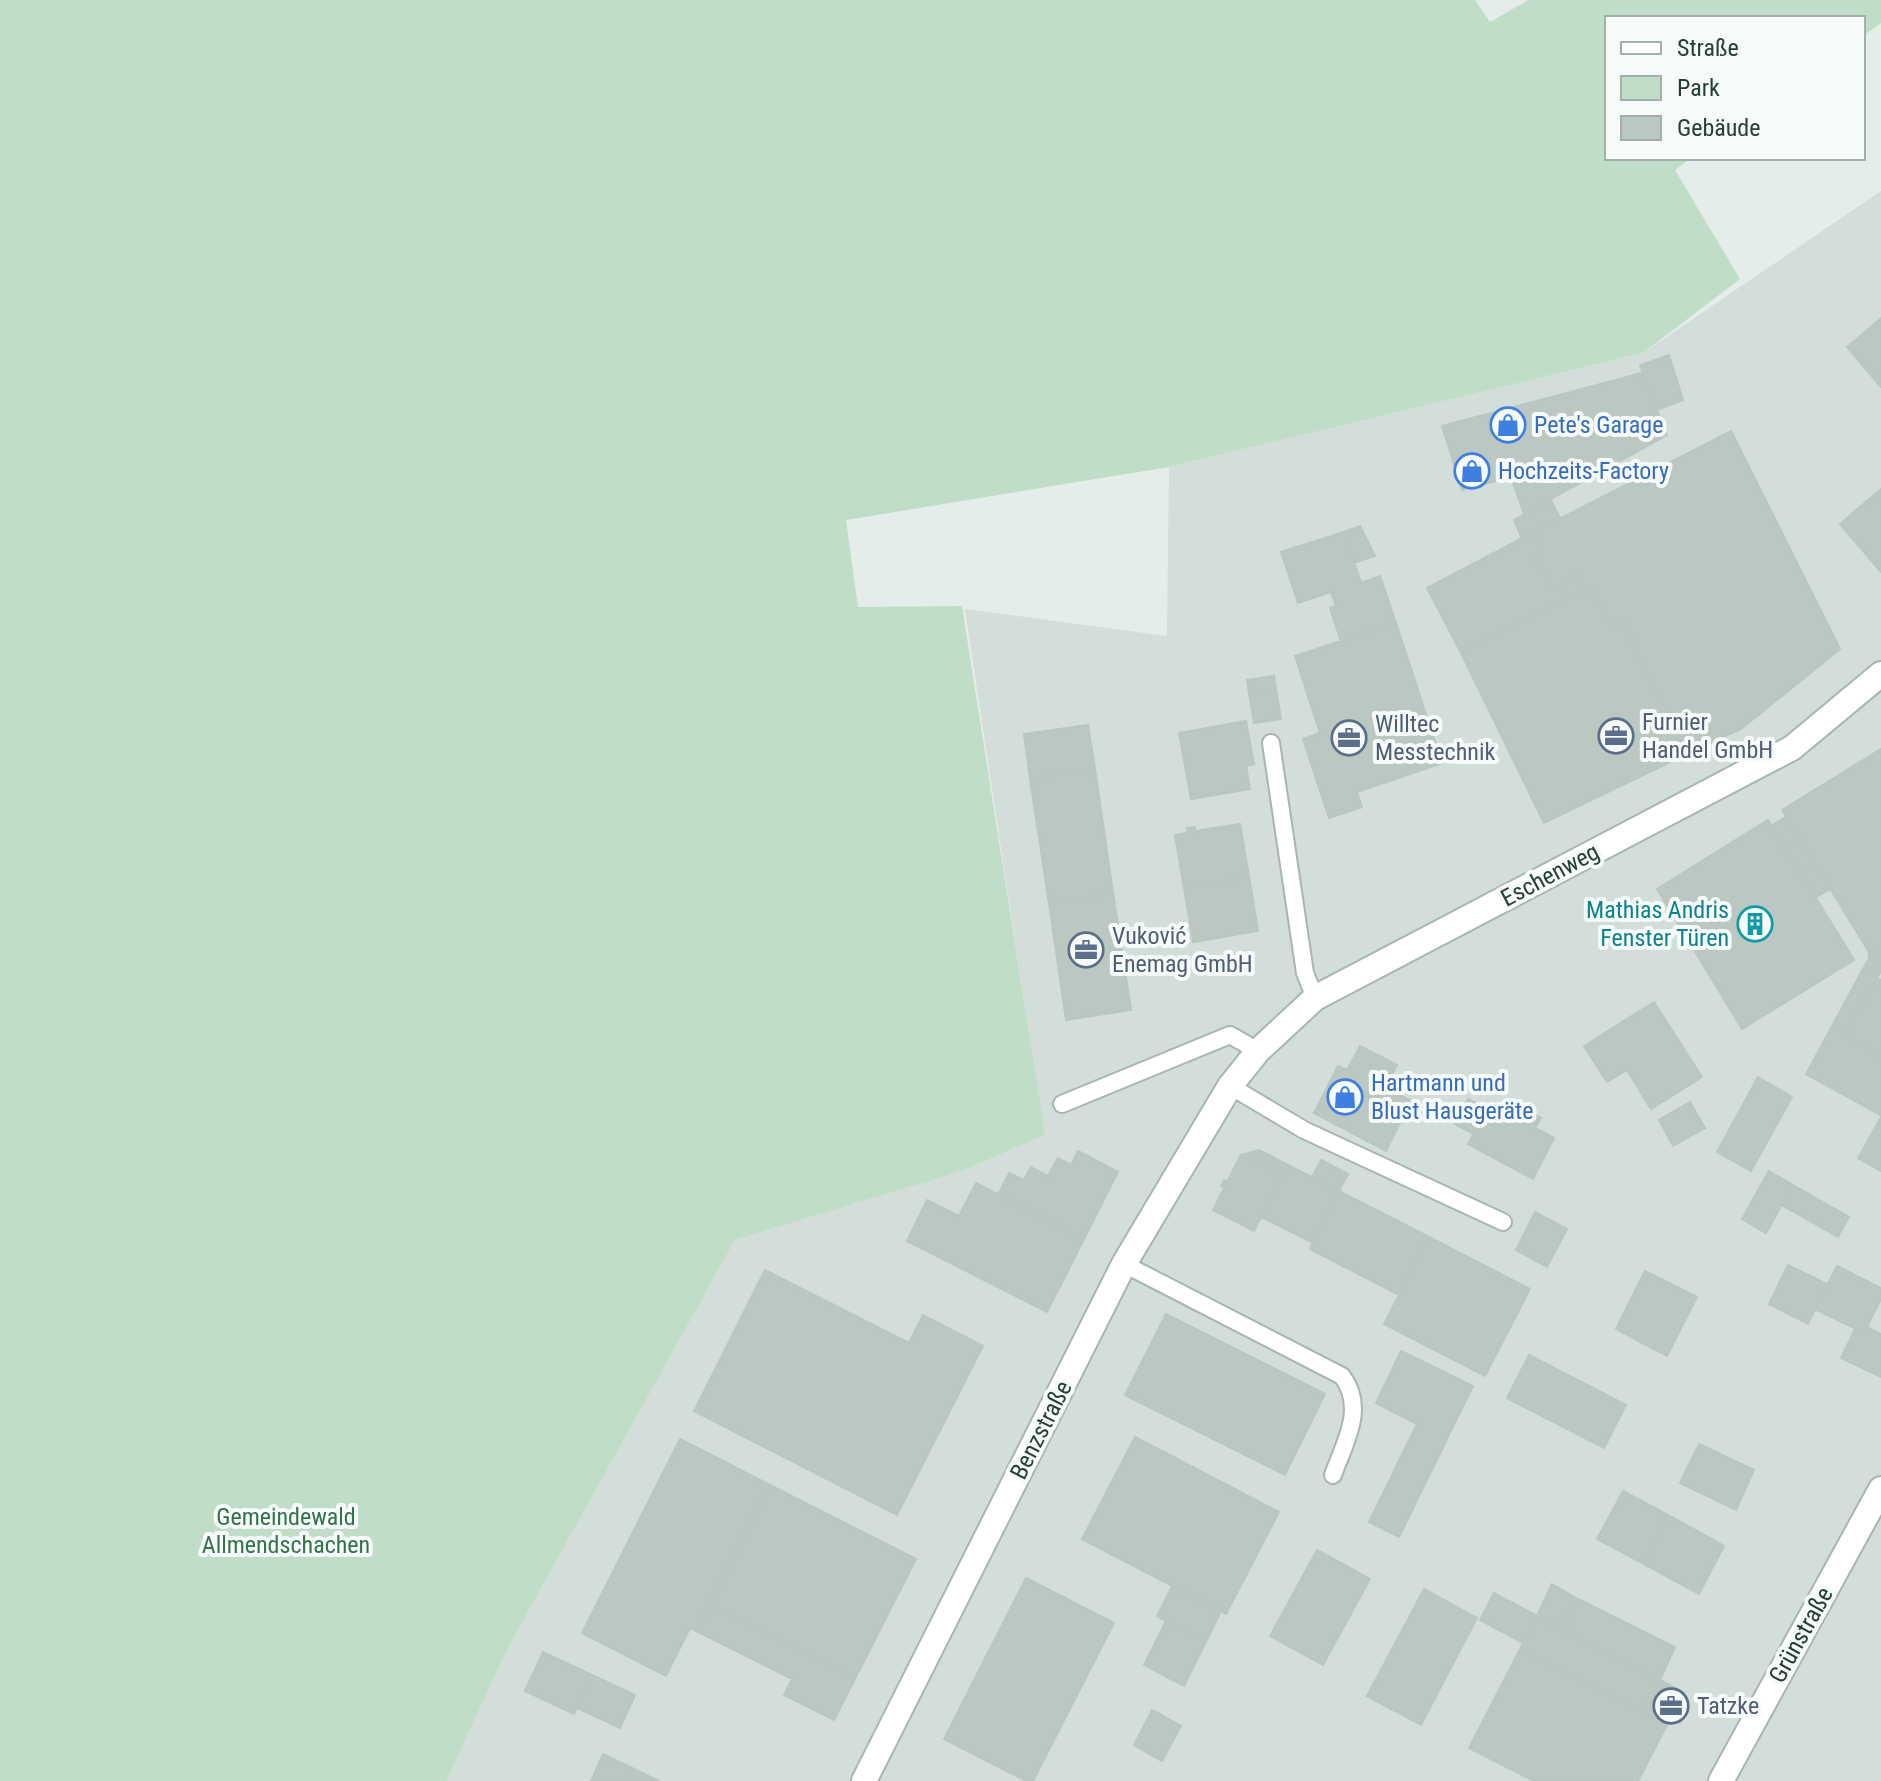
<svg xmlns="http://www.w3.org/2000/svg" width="1881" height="1781" viewBox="0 0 1881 1781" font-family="'Roboto Condensed',sans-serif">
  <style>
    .built { fill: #d3ddd9 }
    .green { fill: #c0ddc7 }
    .building { fill: #bbc8c2; stroke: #b8c7c0; stroke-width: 2 }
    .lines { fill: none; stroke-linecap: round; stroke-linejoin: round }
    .lane-casing { stroke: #a8b5b1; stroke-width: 20 }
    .street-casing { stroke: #a8b5b1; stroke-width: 28 }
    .lane { stroke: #fff; stroke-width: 16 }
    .street { stroke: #fff; stroke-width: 24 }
    .labels { text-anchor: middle; stroke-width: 8; stroke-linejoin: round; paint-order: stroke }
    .shop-label { font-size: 24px; fill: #366cbe; stroke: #f6faf8; text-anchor: start }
    .service-label { font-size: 24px; fill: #4e5e75; stroke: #f6faf8; text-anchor: start }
    .street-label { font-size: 24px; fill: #253e37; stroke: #f6faf8 }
    .culture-label { font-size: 24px; fill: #0d838f; stroke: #f6faf8; text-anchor: end }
    .park-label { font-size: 24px; fill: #32734a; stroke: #f6faf8 }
  </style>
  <rect width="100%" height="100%" fill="#e5edea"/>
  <path class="built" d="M1881 191V1781H446L509 1646 735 1240 959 1172 1044 1135 965 609 1167 636 1169 467 1643 353Z"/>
  <path class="green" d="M0 0H1475L1490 22 1528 0H1881V23L1863 36V18H1607V158H1691L1675 170 1740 279 1643 353 1169 467 846 520 858 607 962 606 1045 1135 959 1172 735 1240 509 1646 446 1781H0Z"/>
  <path class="building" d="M1881 318V387L1847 347Z
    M1669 355 1683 400 1657 410 1640 365Z
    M1642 373 1667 435 1524 514 1511 477 1462 490 1442 426Z
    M1731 431 1840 649 1741 729 1687 754 1622 620 1611 626 1589 586 1583 589 1576 576 1551 589 1535 558 1543 553 1532 533Z
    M1881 489V572L1840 524Z
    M1551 500 1560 518 1522 538 1514 520Z
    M1360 526 1375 556 1354 563 1344 532Z
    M1344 532 1361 583 1380 576 1396 623 1341 641 1330 608 1336 606 1331 592 1298 603 1281 552Z
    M1532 533 1543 553 1535 558 1551 589 1576 576 1583 589 1461 653 1427 588Z
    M1589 586 1611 626 1622 620 1687 754 1544 823 1461 653Z
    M1396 623 1442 763 1357 792 1362 807 1329 818 1303 739 1320 733 1295 656Z
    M1274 676 1276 689 1249 693 1247 680Z
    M1276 689 1281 719 1254 723 1249 693Z
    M1246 721 1254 764 1246 766 1250 789 1191 799 1179 733Z
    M1088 725 1095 769 1030 779 1024 734Z
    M1881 749V944L1869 952 1782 810Z
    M1095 769 1113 893 1049 903 1030 779Z
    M1786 817 1830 889 1815 898 1771 826Z
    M1768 820 1854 960 1742 1029 1657 889Z
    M1240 824 1249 877 1184 888 1175 835 1188 833 1187 828 1195 827V831Z
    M1249 877 1258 931 1193 942 1184 888Z
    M1113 893 1131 1010 1066 1020 1049 903Z
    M1881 944V964L1869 958V952Z
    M1869 958 1881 964V971L1844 1036 1881 1056V1115L1806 1074Z
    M1877 978 1881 980V1056L1844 1036Z
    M1654 1002 1702 1077 1651 1109 1627 1070 1607 1082 1584 1046Z
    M1360 1046 1397 1065 1385 1087 1411 1101 1386 1151 1314 1113 1338 1066 1347 1070Z
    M1758 1077 1792 1097 1751 1171 1717 1152Z
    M1468 1099 1487 1109 1473 1134 1455 1124Z
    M1690 1102 1705 1128 1673 1146 1659 1120Z
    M1490 1103 1512 1115 1517 1106 1541 1118 1535 1128 1554 1138 1533 1179 1468 1144Z
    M1881 1117V1171L1858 1158Z
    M1259 1150 1288 1165 1282 1176 1241 1155Z
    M1078 1151 1118 1172 1084 1239 998 1195 1009 1173 1024 1180 1031 1167 1048 1176 1058 1158 1071 1165Z
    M1241 1155 1282 1176 1254 1231 1213 1210 1224 1188 1221 1186 1224 1180 1227 1182Z
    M1321 1160 1348 1174 1339 1191 1312 1177Z
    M1288 1165 1339 1191 1313 1243 1261 1217Z
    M1769 1171 1793 1185 1766 1233 1742 1219Z
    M976 1183 1084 1239 1047 1312 907 1241 927 1200 959 1216Z
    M1793 1185 1849 1217 1838 1237 1782 1205Z
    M1339 1191 1429 1237 1399 1295 1310 1249Z
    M1535 1212 1567 1229 1547 1267 1516 1250Z
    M1429 1237 1530 1289 1485 1376 1384 1324Z
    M1788 1265 1827 1284 1808 1324 1769 1304Z
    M1837 1266 1881 1288V1299L1864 1333 1815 1309Z
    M765 1270 909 1343 923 1315 983 1346 897 1515 694 1411Z
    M1645 1271 1697 1297 1667 1356 1616 1329Z
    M1166 1314 1325 1394 1285 1475 1125 1395Z
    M1867 1327 1881 1334V1377L1841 1358 1855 1329 1864 1333Z
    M1401 1351 1473 1386 1399 1537 1369 1522 1417 1424 1376 1403Z
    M1529 1355 1626 1405 1604 1448 1507 1398Z
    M1135 1437 1279 1512 1226 1614 1082 1539Z
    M680 1439 770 1485 696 1631 690 1628 666 1676 582 1633Z
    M1699 1444 1754 1470 1736 1510 1680 1483Z
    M770 1485 916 1559 855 1679 709 1605Z
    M1623 1491 1670 1516 1644 1564 1597 1539Z
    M1670 1516 1724 1546 1699 1594 1644 1564Z
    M1317 1550 1370 1579 1323 1665 1270 1636Z
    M1026 1578 1114 1623 1033 1781H1026L944 1739Z
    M1552 1584 1578 1599 1560 1628 1537 1616Z
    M1172 1586 1221 1611 1206 1642 1157 1616Z
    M1424 1589 1477 1618 1421 1725 1367 1696Z
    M1494 1593 1537 1616 1523 1643 1480 1620Z
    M1578 1599 1675 1647 1660 1680 1560 1628Z
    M709 1605 855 1679 834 1720 784 1695 792 1679 696 1631Z
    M1537 1616 1660 1680 1644 1712 1520 1649Z
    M1166 1621 1206 1642 1184 1686 1144 1665Z
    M1520 1649 1667 1725 1638 1781H1534L1469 1748Z
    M543 1652 592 1675 574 1714 525 1691Z
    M592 1675 635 1695 620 1728 577 1708Z
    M1660 1680 1684 1693 1667 1725 1644 1712Z
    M1152 1710 1181 1726 1162 1761 1134 1745Z
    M603 1754 659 1781H591Z"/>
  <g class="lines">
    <defs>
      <path id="lane" d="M1271 743 1305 973 1315 998
        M1230 1086 1304 1130 1503 1222
        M1062 1104 1230 1035 1258 1051
        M1124 1264 1342 1376C1366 1408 1345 1442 1333 1475"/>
      <path id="street" d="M864 1781 1124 1264 1230 1086 1258 1051 1315 998 1792 748 1881 674
        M1721 1781 1881 1489"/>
    </defs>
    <use href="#lane" class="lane-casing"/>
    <use href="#street" class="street-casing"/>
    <use href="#lane" class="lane"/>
    <use href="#street" class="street"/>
  </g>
  <defs>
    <symbol id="shop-ring" viewBox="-11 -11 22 22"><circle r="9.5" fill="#f6faf8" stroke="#3f7fe0" stroke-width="1.5"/><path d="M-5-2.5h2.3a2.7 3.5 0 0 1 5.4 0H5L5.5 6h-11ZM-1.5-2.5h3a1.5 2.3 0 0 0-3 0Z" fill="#3f7fe0"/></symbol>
    <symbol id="office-ring" viewBox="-11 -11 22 22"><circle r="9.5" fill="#f6faf8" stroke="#5c6f8a" stroke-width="1.5"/><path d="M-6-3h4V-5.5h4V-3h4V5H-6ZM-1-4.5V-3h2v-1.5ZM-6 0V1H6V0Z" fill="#5c6f8a"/></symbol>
    <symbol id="building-ring" viewBox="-11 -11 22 22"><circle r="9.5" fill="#f6faf8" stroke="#0f9aa8" stroke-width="1.5"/><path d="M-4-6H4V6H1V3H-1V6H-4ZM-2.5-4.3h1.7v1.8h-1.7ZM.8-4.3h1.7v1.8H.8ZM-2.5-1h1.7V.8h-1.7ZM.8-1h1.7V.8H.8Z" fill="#0f9aa8"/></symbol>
  </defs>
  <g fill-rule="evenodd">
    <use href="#shop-ring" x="1488" y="405" width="40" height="40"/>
    <use href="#shop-ring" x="1452" y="451" width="40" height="40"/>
    <use href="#office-ring" x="1596" y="716" width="40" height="40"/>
    <use href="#office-ring" x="1329" y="718" width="40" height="40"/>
    <use href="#building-ring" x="1735" y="904" width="40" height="40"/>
    <use href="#office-ring" x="1066" y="930" width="40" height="40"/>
    <use href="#shop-ring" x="1325" y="1077" width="40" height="40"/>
    <use href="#office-ring" x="1651" y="1686" width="40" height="40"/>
  </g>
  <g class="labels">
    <g class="shop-label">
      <text x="1534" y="433">Pete's Garage</text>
      <text x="1498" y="479">Hochzeits-Factory</text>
      <text x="1371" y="1091">Hartmann und<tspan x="1371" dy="28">Blust Hausgeräte</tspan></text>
    </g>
    <g class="service-label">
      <text x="1642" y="730">Furnier<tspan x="1642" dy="28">Handel GmbH</tspan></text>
      <text x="1375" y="732">Willtec<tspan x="1375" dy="28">Messtechnik</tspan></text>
      <text x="1112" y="944">Vuković<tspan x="1112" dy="28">Enemag GmbH</tspan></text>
      <text x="1697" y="1714">Tatzke</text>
    </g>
    <g class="street-label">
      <text transform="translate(1550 875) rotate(-28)" y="8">Eschenweg</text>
      <text transform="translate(1041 1430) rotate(-63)" y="8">Benzstraße</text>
      <text transform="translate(1801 1635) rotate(-61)" y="8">Grünstraße</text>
    </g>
    <g class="culture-label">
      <text x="1729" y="918">Mathias Andris<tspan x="1729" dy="28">Fenster Türen</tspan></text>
    </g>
    <g class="park-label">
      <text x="286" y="1525">Gemeindewald<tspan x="286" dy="28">Allmendschachen</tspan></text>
    </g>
  </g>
  <rect x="1605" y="16" width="260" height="144" fill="#f6faf8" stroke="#a2afab" stroke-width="2"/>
  <rect x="1621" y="42" width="40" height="12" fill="#ffffff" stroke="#a2afab" stroke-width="2"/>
  <text x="1677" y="56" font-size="24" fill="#253e37">Straße</text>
  <rect x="1621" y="76" width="40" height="24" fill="#c0ddc7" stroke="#a2afab" stroke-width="2"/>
  <text x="1677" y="96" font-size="24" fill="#253e37">Park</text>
  <rect x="1621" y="116" width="40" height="24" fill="#bbc8c2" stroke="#a2afab" stroke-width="2"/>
  <text x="1677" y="136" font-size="24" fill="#253e37">Gebäude</text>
</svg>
